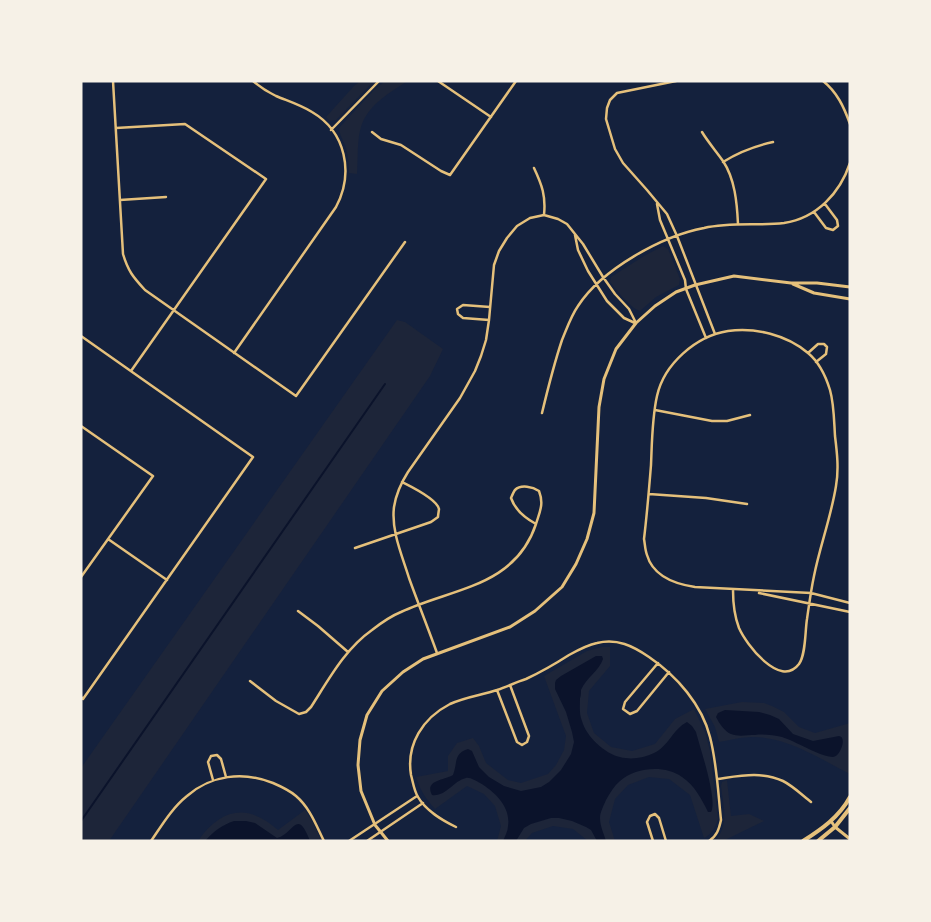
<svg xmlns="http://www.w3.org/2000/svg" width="931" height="922" viewBox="0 0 931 922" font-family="Cabin,sans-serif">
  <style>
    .green { fill: #1d2539 }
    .water { fill: #0b132b }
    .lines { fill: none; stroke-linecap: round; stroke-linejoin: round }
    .stream { stroke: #0b132b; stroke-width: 2 }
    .minor { stroke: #e5c07b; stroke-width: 2.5 }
    .tertiary { stroke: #e5c07b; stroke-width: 3 }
    .secondary { stroke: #e5c07b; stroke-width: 4 }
  </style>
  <rect width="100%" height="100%" fill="#14213d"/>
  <path class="green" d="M360 81H374L336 120 330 121 326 117 354 86Z
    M385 81H408C390 92 367 106 361 127 357 138 358 161 357 174L349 173C349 164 348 156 346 148 344 141 339 135 339 128L374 90Z
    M663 246 668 249 680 279 679 285 656 297 640 311C630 308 617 290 610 282L611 277 644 256Z
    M397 320 405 322 443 349 430 376 109 841H81V768Z
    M602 647H610V666L589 691 587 713 594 733 611 747 632 751 655 744 675 719 694 709 705 732 710 751 718 819C715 828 712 834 704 838L690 795 669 779 649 777 628 785 615 799 609 822 615 841H588L573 829 553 826 532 833 525 841H497L501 826 495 806 484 794 467 786 435 809C426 799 420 790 416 777L448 771V756L457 743 473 738 479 746 486 763 508 780 521 783 548 774 556 765 564 750 566 736 544 676 587 651Z
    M742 702 764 703 772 706 784 712 799 727 815 733 850 723V774C820 759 788 737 753 737 742 737 730 740 719 742L715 727 705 709Z
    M727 780 731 816 749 814 764 821 723 841H715C730 824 723 806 721 786L722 782Z
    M305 810 314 824 321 841H198C221 808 248 803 278 830Z"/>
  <path class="water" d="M596 656H602L603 659C599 671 586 678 581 690 581 692 581 697 580 698 580 706 579 714 582 721 586 736 605 754 620 757 631 760 644 758 654 753 668 747 673 729 687 722L692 726 696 732C700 748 718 800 711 812H708C701 798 695 786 682 777 665 765 636 767 620 781 614 786 610 793 606 800 604 805 600 812 600 818 600 826 604 834 606 841H597L591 830 586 827 572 821 559 818H551L531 824 524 828 516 841H503C505 836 508 831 508 826 511 807 495 792 480 783 476 781 470 777 466 778 453 781 446 797 432 795 424 780 445 780 453 775 458 762 453 754 468 749L472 751 479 767 489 777 504 786 521 791 541 787 549 782 561 770 571 754 574 742 572 732 566 712 555 689V683L556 680 561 676Z
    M725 710 759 712 770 715 779 719 793 734 813 741 839 736C840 736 842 737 842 738 845 743 839 757 833 757 821 757 795 741 782 737 774 735 763 734 755 735 747 735 738 737 731 734 725 732 719 723 716 717L718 713Z
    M234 821H246L255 823 277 838C294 834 297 807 310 841H205C214 831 222 825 234 821Z"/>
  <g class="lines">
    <path class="stream" d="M81 821 385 384"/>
    <path class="minor" d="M113 81 123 254C128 271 133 277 145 290L296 396 405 242
      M438 81 491 117
      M676 81 617 93 610 100 607 108 606 119 615 149 623 163 647 190 667 214 677 236 715 334
      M823 81C837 92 844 107 850 124
      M116 128 185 124 266 179 131 371
      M331 130 379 81
      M372 132 381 139 401 145 441 171 450 175 516 81
      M702 132C708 142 716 151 723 161 735 179 737 203 738 224
      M723 162C739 152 755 146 773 142
      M534 168C542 185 546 196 544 215
      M120 200 166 197
      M657 204 660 220 685 280 686 289 706 338
      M814 212 826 228 833 230 838 226 837 220 825 204
      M575 235 578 250 588 271 607 301 624 318 635 323
      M489 320 463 318 458 314 457 309 463 305 490 307
      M81 336 253 457 83 699 81 697
      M234 353 336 207C354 173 346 132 312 112 301 105 288 101 276 96 268 92 260 87 253 81
      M808 353 818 344H824L827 347 826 354 816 362
      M655 410 712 421H727L750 415
      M542 413C548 388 554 364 562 340 567 328 571 316 578 306 602 269 662 236 704 228 731 222 757 226 784 223 817 218 840 193 850 163
      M81 426 153 476 81 577
      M649 494 706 498 747 504
      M108 539 167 580
      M355 548 431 522 438 517C438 515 439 510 439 509 437 499 410 486 402 482
      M733 590C733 603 734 615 739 628 746 644 780 689 799 664 806 654 805 631 807 619 809 605 811 590 814 576 820 546 831 517 836 486 839 469 837 452 835 436 834 420 834 404 830 390 826 377 819 362 808 353 787 335 755 327 728 331 696 336 664 364 657 396 652 418 652 442 651 465 649 490 647 514 644 539 645 544 645 550 647 555 653 576 675 584 695 587L811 593 850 603
      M759 593 850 612
      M298 611 318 626 348 652
      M437 653C428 628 418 603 409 578 402 555 391 531 394 507 396 494 401 483 408 472L460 398 475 371 481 356 486 340 489 320 494 265 499 251 507 238 517 226 530 218 544 215 558 219 567 224 583 244 603 277 615 294 629 309 636 323
      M658 663 625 702 623 709 630 714 637 711 669 672
      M250 681 276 701 299 714 306 712 311 707C329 679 345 649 372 630 381 623 391 616 401 612 453 588 515 587 536 524 540 511 544 504 539 491 533 487 521 484 515 490 514 491 511 498 511 498 515 510 525 518 536 524
      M497 690 517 742 522 745 527 742 529 736 510 685
      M717 779C739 776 762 771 783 781 793 786 802 795 811 802
      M213 780 208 762 211 756 217 755 221 759 226 777
      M456 827C442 820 426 811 418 797 414 791 413 782 411 775 406 744 423 718 450 704 465 697 482 695 497 690 507 687 516 682 526 679 541 672 555 664 569 655 578 650 587 645 597 643 617 638 633 646 649 657 677 676 702 705 710 737 717 764 718 792 721 820 719 829 717 836 709 841
      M151 841C162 825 172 808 187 796 211 775 243 771 273 783 280 786 289 790 296 796 310 808 316 825 324 841
      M349 841 417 796
      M367 841 423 803
      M653 841 647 822 650 816 655 814 659 818 666 841"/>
    <path class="tertiary" d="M793 284 814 293 850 299
      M831 821 835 827 850 839
      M388 841 375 825 361 791 358 765 360 740 367 715 382 691 403 672 423 659 510 627 535 611 562 587 576 564 587 539 594 513 599 407 604 379 616 349 636 323 655 306 676 292 695 285 734 276 791 283H817L850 287"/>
    <path class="secondary" d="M803 841C822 829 839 817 850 797
      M818 841 835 827 850 808"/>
  </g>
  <rect width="931" height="922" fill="none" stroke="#f6f1e7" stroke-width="165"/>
</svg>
